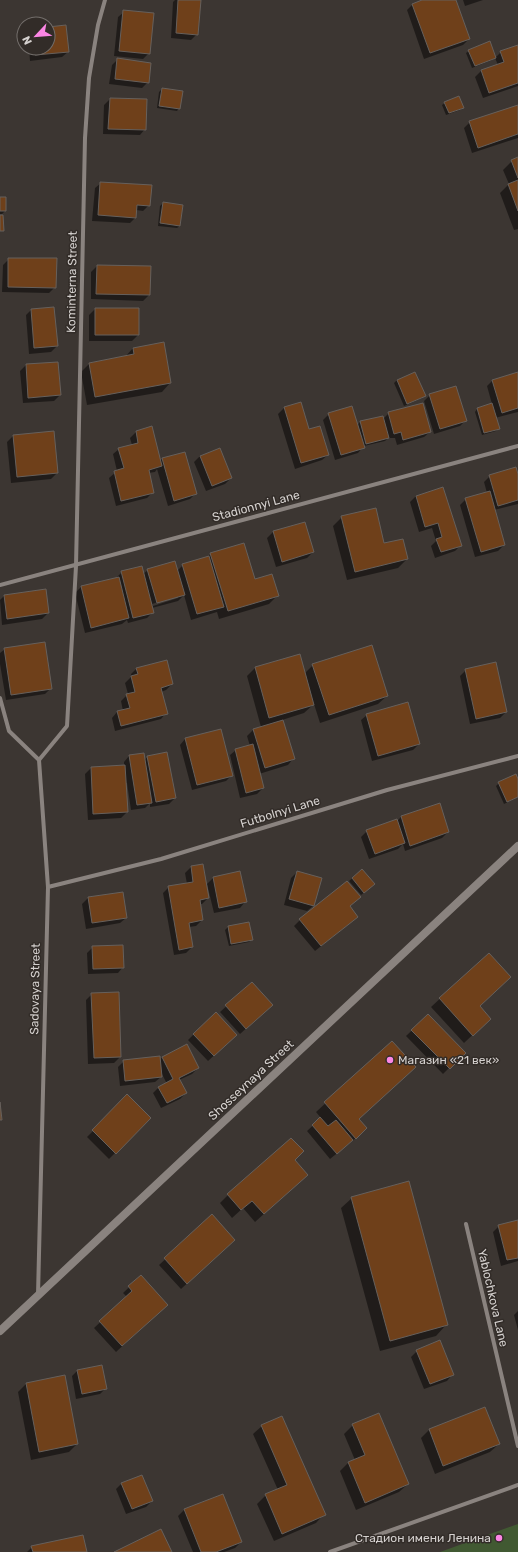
<svg xmlns="http://www.w3.org/2000/svg" width="518" height="1552" viewBox="0 0 518 1552" font-family="Rubik,sans-serif">
  <style>
    .green { fill: #415932 }
    .shadow { fill: #0007; fill-rule: evenodd }
    .building { fill: #6f401a; stroke: #66605c }
    .lines { fill: none; stroke-linecap: round; stroke-linejoin: round }
    .street { stroke: #8a837f; stroke-width: 4 }
    .secondary { stroke: #8a837f; stroke-width: 8 }
    .poi-dot { fill: #fc86e4; stroke: #322c28; stroke-width: 1.5 }
    .labels { text-anchor: middle; stroke-width: 3; stroke-linejoin: round; paint-order: stroke }
    .street-label { font-size: 12px; fill: #d5d1cf; stroke: #322c28 }
    .poi-label { font-size: 12px; fill: #d5d1cf; stroke: #322c28; text-anchor: start }
  </style>
  <rect width="100%" height="100%" fill="#3c3632"/>
  <path class="green" d="M518 1524V1552H440Z"/>
  <path class="shadow" d="M175 0H200L197 34 191 40 171 38 173 2Z
    M425 0H455L469 39 463 45 424 59 407 10 413 4Z
    M463 0H483L465 6Z
    M124 12 149 53 143 59 114 56 118 17Z
    M48 28 68 52 62 57 30 61 29 48H48Z
    M489 43 495 58 501 52 518 46V86L483 98 475 77 481 71 498 65 495 58 492 60 472 68 466 53 469 51Z
    M118 59 148 82 142 88 109 84 112 65Z
    M162 89 179 108 177 111 157 108 159 92Z
    M110 99 145 129 140 135 103 134 104 105Z
    M445 103 463 108 460 110 446 115 442 105Z
    M518 106V138L472 153 464 128 470 122Z
    M518 159V229L514 230 500 193 509 184 503 170 512 161Z
    M101 183 149 205 143 211 136 210V217L130 223 92 221 95 188Z
    M0 198 5 211 2 214H0Z
    M163 203 180 226 177 228 158 226 160 206Z
    M9 259 55 287 49 293 2 292 3 265Z
    M97 266 149 295 143 301 91 299V272Z
    M95 309H138V335L132 341H89V315Z
    M31 310 57 346 51 352 29 354 26 315Z
    M133 348 170 383 162 392 87 405 81 372 90 363 125 357Z
    M57 363 60 395 54 401 23 403 20 371 26 365Z
    M415 373 424 396 422 398 404 406 394 383 397 380Z
    M518 373V412L495 418 498 428 496 431 482 435 475 412 477 409 492 404 487 386 492 381Z
    M430 395 466 420 460 426 434 434 424 401Z
    M284 408 309 430 328 455 322 460 295 469 278 414Z
    M389 413 430 432 424 437 397 445 395 438H388L385 441 364 446 358 453 335 460 323 420 329 414 357 426 360 422 383 419Z
    M136 432 159 462 162 459 184 453 196 493 190 499 168 506 157 469 155 472 148 473 153 492 147 498 116 506 109 478 117 471 113 454 119 449 132 445 130 438Z
    M13 436 57 473 51 479 11 483 7 442Z
    M200 456 231 478 225 484 206 491 194 462Z
    M490 476 518 477V504L494 510 504 545 498 551 475 557 460 505 466 499 487 493 484 482Z
    M416 496 461 545 455 551 435 558 431 546 436 541 432 528 419 532 410 502Z
    M342 517 383 545 407 559 398 568 347 580 333 526Z
    M304 523 313 552 307 558 276 567 267 538 273 532Z
    M211 554 277 596 269 604 219 619 217 612 191 620 184 595 178 601 152 608 153 612 147 618 128 623 127 620 122 624 85 633 75 593 81 587 116 578 122 572 143 574 148 570 177 571 183 565 207 558ZM178 596V598L153 606 152 604Z
    M45 590 48 613 42 619 2 625 0 600 4 596Z
    M5 649 51 688 45 694 6 700 0 664V653Z
    M299 655 304 674 313 665 387 696 378 704 320 723 314 704 304 713 282 720 293 759 288 765 259 774 263 788 257 794 240 798 230 755 236 750 250 746 247 736 253 730 261 727 247 676 255 668Z
    M137 668 172 684 166 690 161 692 166 713 161 719 115 731 112 718 117 712 123 711 121 701 128 694 125 683 131 677V674Z
    M466 670 506 712 500 718 470 724 460 676Z
    M367 715 419 744 413 750 372 761 361 720Z
    M185 739 232 775 226 781 192 790 180 745Z
    M129 756 144 760 148 757 175 798 169 804 150 807V803L145 808 131 810 127 783H125L127 812 121 818 88 820 85 774 91 768 124 766V762Z
    M518 781V797L504 804 496 786 499 783Z
    M401 817 448 832 442 838 405 851 403 844 398 849 369 859 361 837 367 831 396 822Z
    M191 867 208 898 202 904H199L202 920 196 926 189 927 192 947 186 953 174 955 163 893 169 887 187 884 185 873Z
    M362 870 371 887 361 895 349 881Z
    M239 872 245 902 240 908 214 913 207 884 213 878Z
    M297 872 313 906 307 911 284 905 291 878Z
    M122 893 126 918 120 923 86 929 82 904 88 898Z
    M349 907 350 923 315 951 294 926 300 920Z
    M228 927 252 939 249 942 229 946 225 930Z
    M93 947 123 967 118 973 88 974 87 953Z
    M488 954 478 1006 481 1027 464 1043 431 1007Z
    M252 983 272 1005 240 1034 220 1012Z
    M92 994 120 1057 114 1063 88 1064 86 1000Z
    M428 1015 464 1053 443 1074 406 1036Z
    M194 1034 230 1041 208 1061 188 1040Z
    M392 1042 358 1119 357 1137 330 1159 307 1131 321 1118 316 1112Z
    M162 1057 198 1068 192 1074 179 1080 186 1093 180 1099 161 1108 153 1093 159 1087 167 1084 161 1072V1077L155 1082 120 1086 118 1067 124 1061 160 1060Z
    M128 1096 150 1118 109 1159 87 1137Z
    M307 1175 255 1222 243 1208 232 1218 220 1203 228 1195Z
    M352 1198 446 1325 436 1336 380 1351 341 1208Z
    M212 1216 228 1246 181 1289 159 1265Z
    M518 1221V1261L501 1266 493 1232 499 1226Z
    M141 1276 161 1310 116 1352 94 1328 127 1297 123 1293Z
    M518 1311V1330L514 1315Z
    M417 1351 452 1375 447 1381 424 1389 411 1357Z
    M78 1370 106 1388 100 1394 76 1399 72 1376Z
    M64 1377 77 1444 69 1452 31 1460 18 1392 26 1384Z
    M353 1425 408 1484 399 1492 356 1510 340 1471 348 1463 355 1460 344 1434Z
    M262 1426 324 1514 316 1523 274 1541 257 1504 266 1495 278 1490 253 1434Z
    M429 1430 499 1444 490 1452 435 1474 421 1438Z
    M122 1483 152 1501 146 1507 126 1514 116 1489Z
    M222 1495 241 1542 235 1548 224 1552H193L178 1516 184 1510Z
    M32 1547 86 1552H27Z"/>
  <path class="building" d="M178 0H201L198 35 176 33Z
    M422 0H456L470 39 430 53 412 4Z
    M123 10 154 13 150 54 119 51Z
    M66 25 69 52 35 55V48H48V27Z
    M490 41 496 58 475 66 468 50Z
    M518 45V83L489 93 481 70 504 62 500 51Z
    M117 58 151 63 149 83 115 79Z
    M162 88 183 91 180 109 159 106Z
    M459 96 464 108 449 113 444 102Z
    M110 98 147 99 146 130 108 129Z
    M518 105V134L478 148 469 121Z
    M518 157V178L511 160Z
    M518 180V211L508 184Z
    M100 182 152 185 150 206 137 205 136 218 98 215Z
    M0 197H6V211H0Z
    M163 202 183 205 180 226 160 223Z
    M0 215H3L4 231H0Z
    M8 258H57L56 288 8 287Z
    M97 265 151 266 150 295 96 294Z
    M54 307 58 346 34 348 31 309Z
    M95 308H139V335H95Z
    M164 342 171 383 95 397 89 363 134 354 133 348Z
    M58 362 61 395 28 398 26 364Z
    M415 372 426 396 407 404 397 380Z
    M518 372V408L502 413 492 380Z
    M456 386 467 421 440 429 429 394Z
    M301 402 309 429 320 426 329 455 301 463 284 407Z
    M423 403 431 432 403 440 401 432 394 434 388 412Z
    M492 403 500 429 484 433 477 408Z
    M352 406 365 448 341 455 328 413Z
    M383 416 389 438 366 444 360 421Z
    M152 426 162 466 149 470 154 493 121 501 114 471 124 468 118 448 138 443 136 431Z
    M54 431 58 473 17 477 13 435Z
    M220 448 232 478 212 486 200 456Z
    M185 452 197 494 174 501 162 458Z
    M516 467 518 474V500L498 506 489 475Z
    M443 487 462 546 441 552 436 539 442 537 438 523 425 527 416 496Z
    M490 491 505 545 481 552 465 498Z
    M376 508 384 543 403 539 408 559 355 572 341 516Z
    M305 522 314 552 282 562 273 531Z
    M244 543 255 579 272 574 279 596 228 611 210 553Z
    M209 556 224 607 197 614 182 564Z
    M175 561 185 595 157 603 147 569Z
    M142 566 154 613 133 618 121 571Z
    M119 577 129 618 91 628 81 586Z
    M46 589 49 613 7 619 4 595Z
    M45 642 52 689 11 695 4 648Z
    M372 645 388 696 329 715 312 664Z
    M300 654 314 705 269 718 255 667Z
    M167 660 173 684 161 688 168 714 121 726 117 711 130 708 126 694 135 692 131 676 138 674 136 668Z
    M496 662 507 712 476 719 465 669Z
    M408 702 420 744 378 756 366 714Z
    M283 720 295 759 265 768 253 729Z
    M221 729 233 776 197 785 185 738Z
    M253 744 264 788 246 793 235 749Z
    M167 752 176 798 156 802 147 756Z
    M144 753 152 803 137 805 129 755Z
    M125 765 128 812 93 814 91 767Z
    M516 774 518 779V797L507 802 498 782Z
    M440 803 449 832 410 846 401 816Z
    M397 819 405 843 375 854 366 830Z
    M203 864 209 898 200 900 203 920 189 923 193 947 179 950 168 886 193 882 191 866Z
    M362 869 375 884 364 893 352 878Z
    M240 871 247 902 219 908 213 877Z
    M297 871 322 878 314 906 289 899Z
    M347 881 361 897 350 906 358 917 321 946 299 919Z
    M123 892 127 918 92 923 88 897Z
    M249 922 253 940 231 944 228 926Z
    M123 945 124 968 93 969 92 946Z
    M489 953 511 977 480 1006 491 1019 473 1036 439 998Z
    M252 982 273 1005 246 1029 225 1005Z
    M119 992 121 1057 94 1058 91 993Z
    M216 1012 237 1035 214 1056 193 1034Z
    M428 1014 466 1053 450 1069 411 1030Z
    M392 1041 416 1067 359 1119 367 1128 356 1139 324 1102Z
    M187 1044 199 1068 179 1078 187 1093 167 1103 158 1087 173 1079 162 1057Z
    M160 1056 162 1077 125 1081 123 1060Z
    M127 1094 151 1118 116 1154 92 1130Z
    M0 1102 2 1120H0Z
    M320 1117 328 1126 336 1120 353 1140 337 1154 312 1125Z
    M291 1138 304 1151 295 1160 308 1175 264 1214 252 1201 241 1210 227 1194Z
    M409 1181 448 1325 390 1341 351 1197Z
    M212 1214 235 1240 187 1284 164 1258Z
    M518 1220V1258L507 1260 498 1225Z
    M141 1275 168 1305 122 1346 99 1321 132 1291 128 1286Z
    M440 1340 454 1375 430 1384 416 1350Z
    M102 1365 107 1389 82 1394 77 1370Z
    M65 1375 78 1444 39 1452 26 1383Z
    M485 1407 500 1444 443 1466 429 1429Z
    M379 1413 409 1484 365 1503 348 1462 365 1455 352 1424Z
    M282 1416 326 1515 282 1534 265 1494 287 1485 261 1425Z
    M142 1475 153 1501 132 1509 121 1483Z
    M223 1494 242 1542 216 1552H201L184 1509Z
    M161 1529 172 1552H114Z
    M83 1535 87 1552H33L31 1546Z"/>
  <g class="lines">
    <path class="street" d="M0 585 518 446
      M0 698 9 731 39 760 48 887 38 1295
      M39 760 67 726 76 566 85 138 89 78 98 25 105 0
      M48 887 161 859 387 790 518 756
      M466 1224 518 1446
      M330 1552 518 1485"/>
    <path class="secondary" d="M0 1331 518 846"/>
  </g>
  <g class="poi-dot">
    <circle cx="390" cy="1060" r="4"/>
    <circle cx="499" cy="1538" r="4"/>
  </g>
  <g class="labels">
    <g class="street-label">
      <text transform="translate(72 282) rotate(-89)" y="4">Kominterna Street</text>
      <text transform="translate(256 506) rotate(-15)" y="4">Stadionnyi Lane</text>
      <text transform="translate(280 812) rotate(-17)" y="4">Futbolnyi Lane</text>
      <text transform="translate(35 989) rotate(-89)" y="4">Sadovaya Street</text>
      <text transform="translate(251 1080) rotate(-43)" y="4">Shosseynaya Street</text>
      <text transform="translate(493 1298) rotate(77)" y="4">Yablochkova Lane</text>
    </g>
    <g class="poi-label">
      <text x="398" y="1064">Магазин «21 век»</text>
      <text x="491" y="1542" text-anchor="end">Стадион имени Ленина</text>
    </g>
  </g>
  <g transform="translate(36 36) rotate(244)"><circle r="19" fill="#322c28" stroke="#736e6b"/>
  <path d="M0-3L7 15L0 10L-7 15Z" fill="#fc86e4"/>
  <text y="-6" font-size="11" font-weight="bold" text-anchor="middle" fill="#d5d1cf">N</text>
  </g>
</svg>
